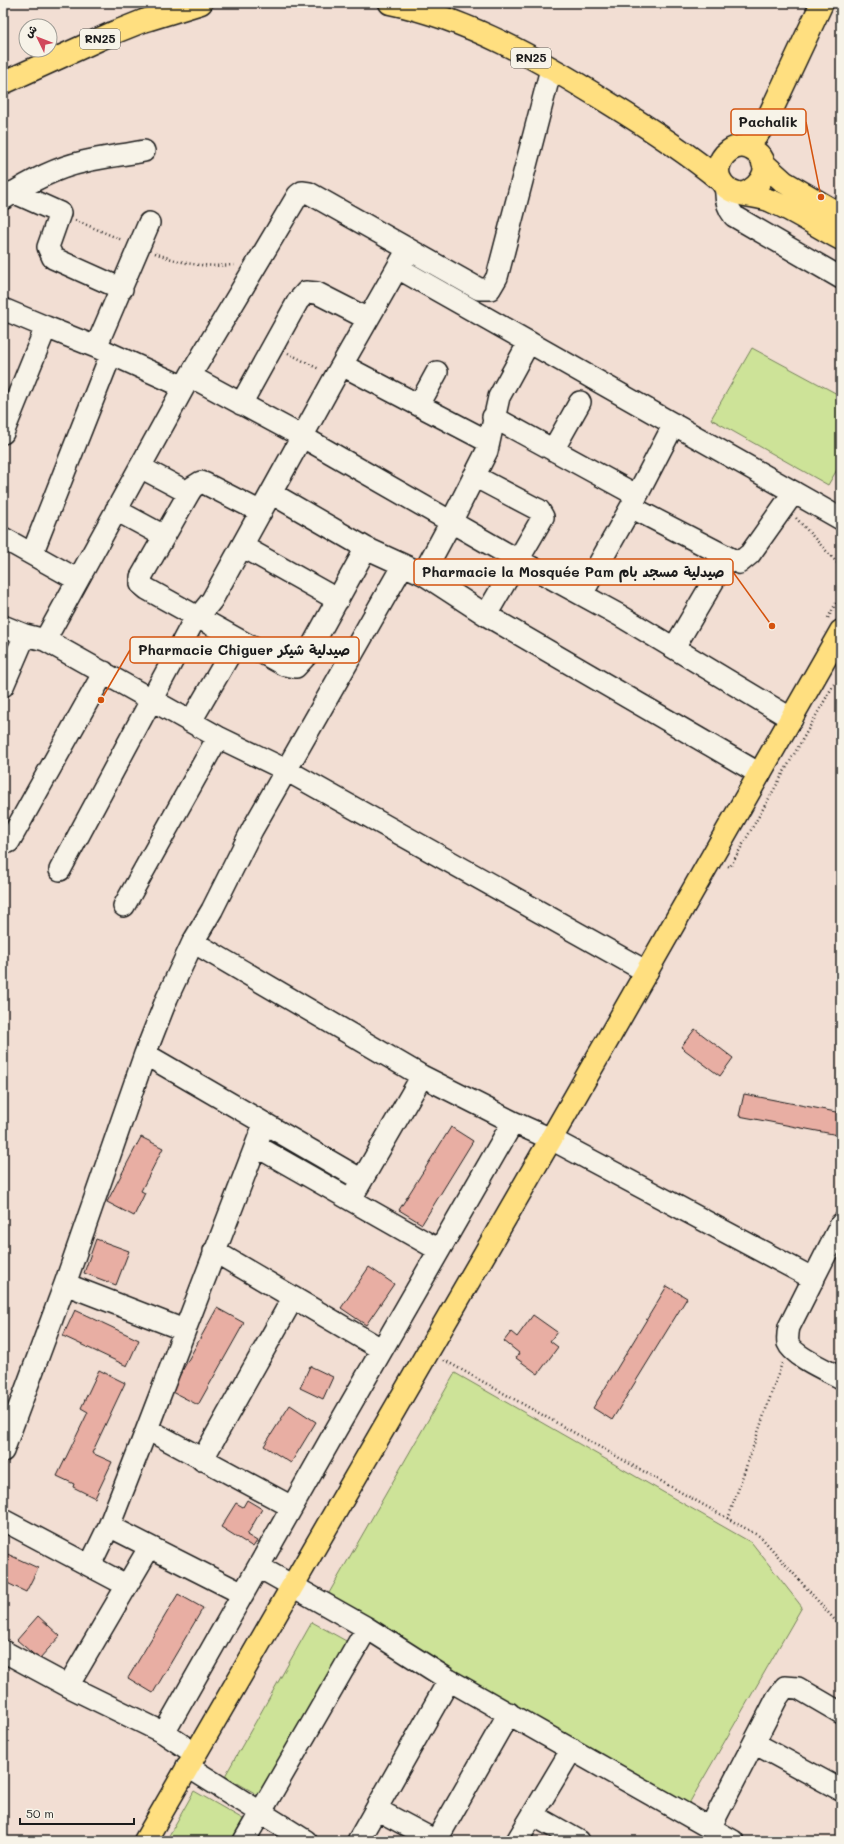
<svg xmlns="http://www.w3.org/2000/svg" width="844" height="1844" viewBox="0 0 844 1844" font-family="Mali,'Playpen Sans Arabic',sans-serif">
  <style>
    .green { fill: #cde398; stroke: #74805a }
    .building { fill: #e8aea3; stroke: #1c1c1c }
    .lines { fill: none; stroke-linecap: round; stroke-linejoin: round }
    .minor-casing { stroke: #1c1c1c; stroke-width: 24 }
    .major-casing { stroke: #1c1c1c; stroke-width: 25 }
    .path { stroke: #1c1c1c; stroke-width: 2.5; stroke-dasharray: 1 3; stroke-linecap: butt }
    .minor { stroke: #f7f3e8; stroke-width: 21 }
    .major { stroke: #ffdf80; stroke-width: 22 }
    .labels { text-anchor: middle; stroke-width: 3.5; stroke-linejoin: round; paint-order: stroke }
    .shield { fill: #f7f3e8; stroke: #5e5c59; stroke-width: 1 }
    .shield-label { font-size: 12px; font-weight: bold; fill: #1c1c1c }
    .leader { fill: none; stroke: #d4530e; stroke-width: 1.5 }
    .callout-dot { fill: #d4530e; stroke: #f7f3e8; stroke-width: 1.5 }
    .callout { fill: #f7f3e8; stroke: #d4530e; stroke-width: 1.5 }
    .callout-label { font-size: 14px; text-anchor: middle; font-weight: bold; fill: #1c1c1c }
  </style>
  <rect width="100%" height="100%" fill="#f2ded3"/>
  <filter id="ink" filterUnits="userSpaceOnUse"><feTurbulence type="fractalNoise" baseFrequency=".025" numOctaves="2"/><feDisplacementMap in="SourceGraphic" scale="8" xChannelSelector="R" yChannelSelector="G"/><feConvolveMatrix kernelMatrix="1 2 1 2 8 2 1 2 1" color-interpolation-filters="sRGB"/></filter>
  <g filter="url(#ink)">
    <path class="green" d="M752 348 841 396V463L828 485 711 419Z
      M455 1373 752 1543 802 1607 687 1807 325 1600Z
      M312 1622 348 1642 260 1796 225 1776Z
      M194 1791 243 1819 231 1841H166Z"/>
    <path class="building" d="M695 1029 733 1058 720 1076 681 1047Z
      M744 1094 841 1113 838 1135 739 1116Z
      M451 1127 473 1141 422 1224 399 1210Z
      M141 1137 163 1148 141 1191 145 1193 134 1216 107 1202Z
      M96 1239 129 1251 116 1285 84 1273Z
      M369 1267 394 1284 366 1325 341 1308Z
      M667 1286 687 1298 612 1420 593 1408Z
      M217 1308 244 1323 198 1405 171 1391Z
      M75 1310 139 1340 127 1366 63 1336Z
      M533 1315 557 1332 550 1341 558 1347 538 1374 516 1358 519 1353 504 1341 511 1332 517 1337Z
      M310 1366 333 1377 323 1399 300 1388Z
      M99 1370 125 1383 92 1453 112 1462 95 1498 73 1487 74 1484 57 1476 88 1412 81 1408Z
      M290 1405 316 1422 291 1463 264 1446Z
      M247 1500 262 1509 247 1535 257 1541 253 1547 221 1527 236 1503 243 1507Z
      M3 1552 38 1568 26 1592 3 1581Z
      M178 1594 203 1608 153 1693 128 1678Z
      M38 1616 60 1636 39 1659 17 1640Z"/>
    <g class="lines">
      <defs>
        <path id="minor" d="M726 188C725 199 727 207 734 216L841 278
          M13 192 60 213 48 247 53 258 122 289
          M5 198C29 182 55 168 83 162 103 157 124 155 144 151
          M398 268 841 519
          M3 309 46 327
          M96 347 149 223
          M342 365 489 442
          M190 376 303 437 509 555 619 615 792 719
          M241 404 298 301 306 292 317 293 368 319
          M419 405 437 372
          M493 417 636 495
          M3 433 46 327 96 347 184 387
          M553 450 580 402
          M140 467 189 493
          M474 476 533 507 539 510 543 517 486 615
          M271 493 366 548 423 574 486 615 760 774
          M631 507 739 563 750 554 794 492
          M116 510 164 536
          M261 512 206 484 201 482 193 487 189 493 141 577V584L147 589 284 665 296 667 307 655 366 548
          M3 538 78 580
          M242 546 338 600
          M32 554 111 354
          M423 574 451 522 487 451 499 397 529 342
          M582 594 631 507 674 424
          M3 626 25 635 45 640 218 737 286 770 647 972
          M45 640 190 376 298 195 302 192 309 193 479 289H490L497 277 551 69
          M674 648 727 558
          M3 686 25 635
          M191 721 238 640
          M9 842 104 672
          M60 870 191 626 212 600 335 377 408 249
          M124 906 218 737
          M193 942 422 1076 513 1122 551 1139 814 1279
          M145 1054 362 1180
          M256 1146 439 1250
          M355 1192 422 1076
          M841 1224 789 1327C788 1332 787 1337 788 1343 793 1356 828 1371 841 1378
          M214 1251 381 1349
          M65 1284 184 1330
          M147 1429 292 1507
          M3 1451 65 1284 145 1054 167 998 193 942 212 910 252 830 403 565
          M202 1460 293 1298
          M3 1520 126 1585
          M109 1526 243 1594
          M90 1565 109 1526 147 1429 264 1124
          M259 1567 367 1628 449 1680 733 1841
          M3 1651 68 1686 164 1733 194 1753
          M68 1686 149 1548
          M164 1733 333 1435 513 1122
          M754 1743 841 1790
          M187 1766 306 1841
          M376 1809 436 1841
          M533 1815 579 1841
          M710 1828 777 1698 785 1687 798 1688 841 1713
          M244 1841 367 1628
          M358 1841 449 1680
          M436 1841 509 1713
          M517 1841 572 1749"/>
        <path id="major" d="M390 3C468 19 540 60 607 102 646 126 685 151 721 181
          M3 83 113 33 143 21 201 3
          M745 147 757 135 767 120 822 3
          M763 163 784 182 841 215
          M742 194C764 187 775 161 751 149 736 141 720 154 718 170 718 177 722 184 727 188 739 197 758 195 771 201 795 211 818 227 841 239
          M145 1841 551 1139 841 631"/>
      </defs>
      <use href="#minor" class="minor-casing"/>
      <use href="#major" class="major-casing"/>
      <path class="path" d="M75 220 122 240
        M155 253C186 265 202 267 235 265
        M288 353 319 369
        M796 518 841 567
        M828 618 841 594
        M728 866 730 867 834 684
        M444 1360 761 1537 841 1627
        M728 1519 782 1363"/>
      <use href="#minor" class="minor"/>
      <use href="#major" class="major"/>
    </g>
  </g>
  <g class="labels">
    <g class="shield">
      <rect x="80" y="29" width="40" height="20" rx="3"/>
      <rect x="511" y="48" width="40" height="20" rx="3"/>
    </g>
    <g class="shield-label">
      <text x="100" y="43">RN25</text>
      <text x="531" y="62">RN25</text>
    </g>
  </g>
  <path class="leader" d="M821 197L806 122M772 626L733 572M101 700L130 650"/>
  <g class="callout-dot">
    <circle cx="821" cy="197" r="4"/>
    <circle cx="772" cy="626" r="4"/>
    <circle cx="101" cy="700" r="4"/>
  </g>
  <g class="callout">
    <rect x="731" y="109" width="75" height="26" rx="4"/>
    <rect x="414" y="559" width="319" height="26" rx="4"/>
    <rect x="130" y="637" width="229" height="26" rx="4"/>
  </g>
  <g class="callout-label">
    <text x="768" y="127">Pachalik</text>
    <text x="573" y="577">Pharmacie la Mosquée Pam صيدلية مسجد بام</text>
    <text x="244" y="655">Pharmacie Chiguer صيدلية شيكر</text>
  </g>
  <rect width="844" height="1844" fill="none" stroke="#f7f3e8" stroke-width="16"/>
  <rect x="8" y="8" width="828" height="1828" fill="none" stroke="#1c1c1c" stroke-width="1.5" filter="url(#ink)"/>
  <g transform="translate(38 38) rotate(313)"><circle r="19" fill="#f7f3e8" stroke="#9f9d96"/>
  <path d="M0-3L7 15L0 10L-7 15Z" fill="#d1495b"/>
  <text y="-6" font-size="11" font-weight="bold" text-anchor="middle" fill="#1c1c1c">ش</text>
  </g>
  <path d="M20 1818v6h114v-6" fill="none" stroke="#1c1c1c" stroke-width="2"/>
  <text x="26" y="1818" font-size="12" fill="#1c1c1c" stroke="#f7f3e8" stroke-width="3" paint-order="stroke">50 m</text>
</svg>
